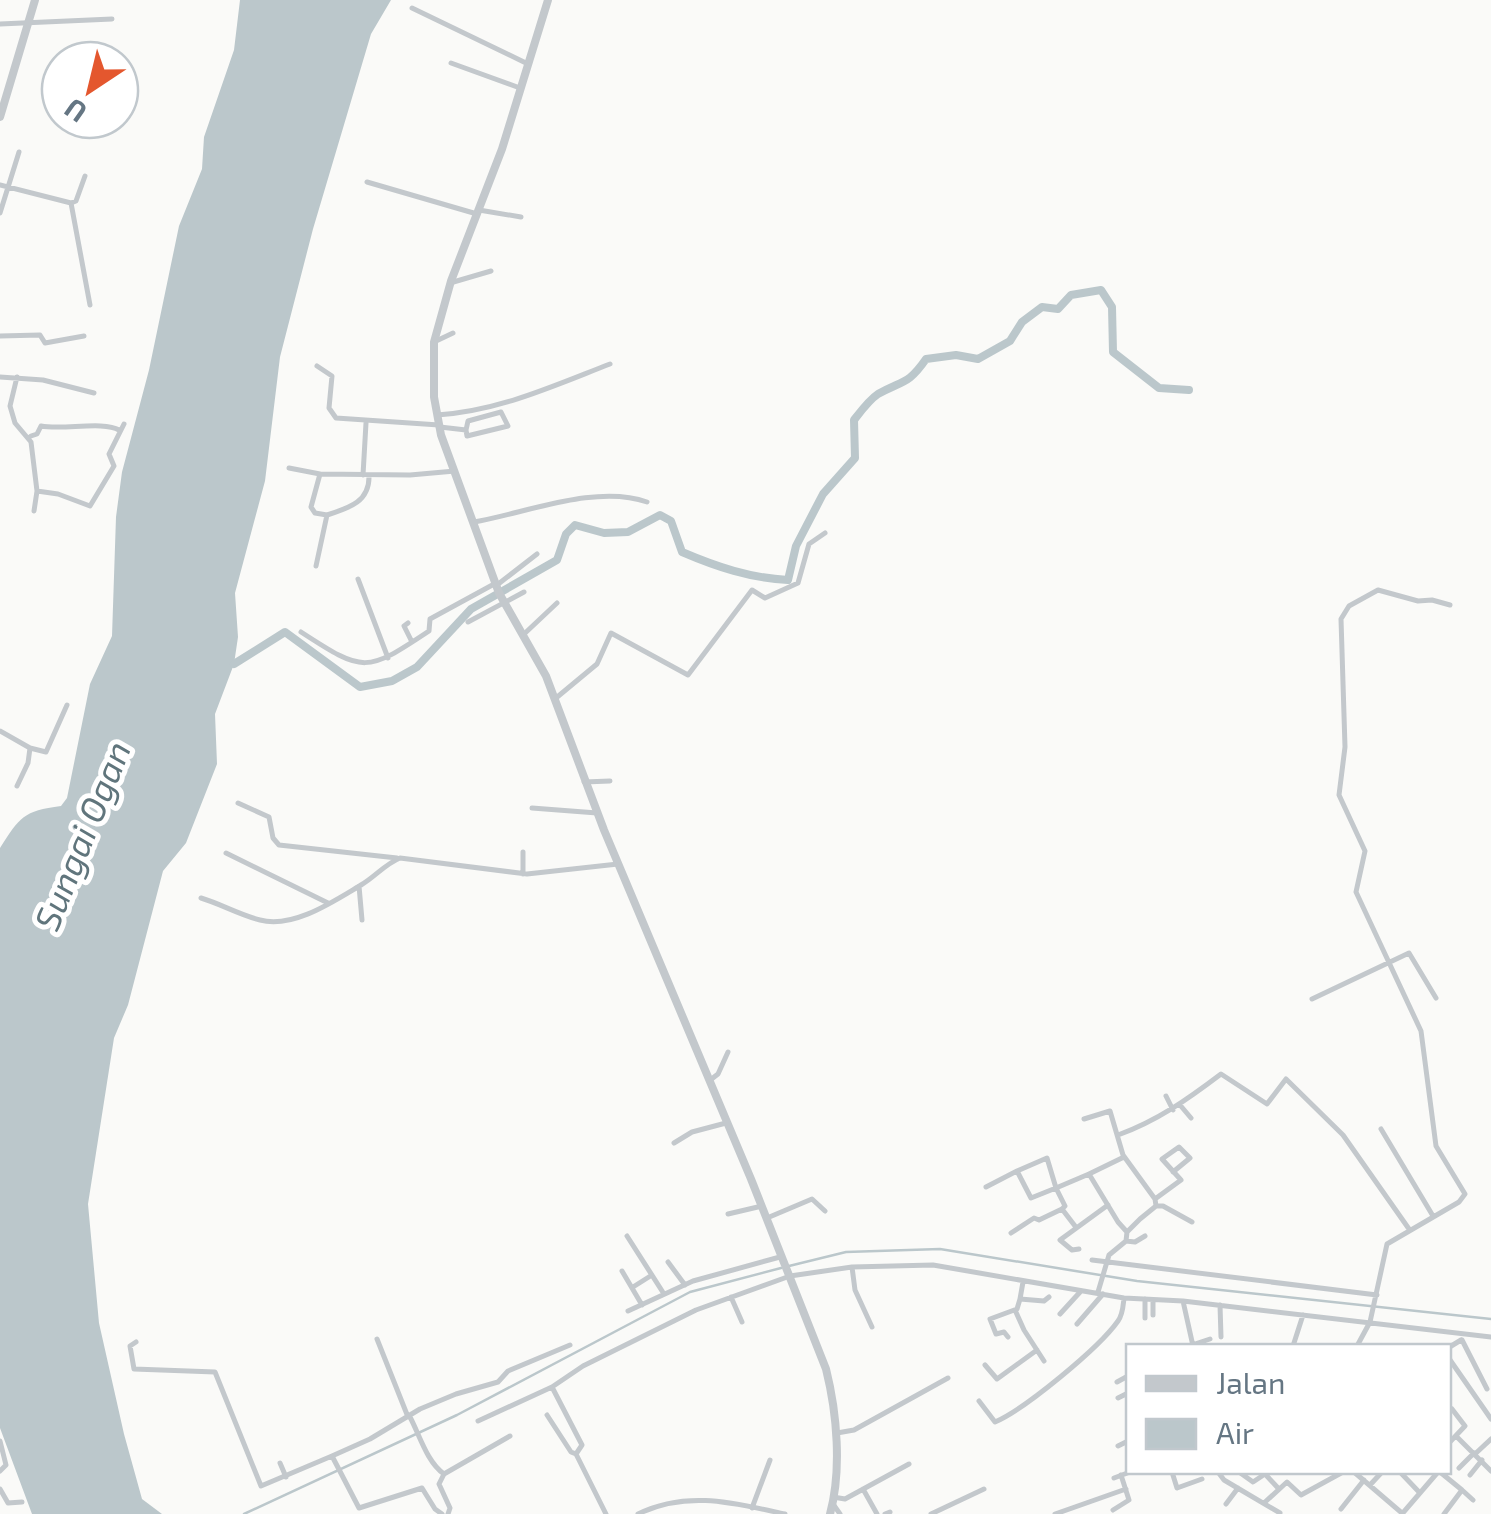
<svg xmlns="http://www.w3.org/2000/svg" width="1491" height="1514" viewBox="0 0 1491 1514" font-family="'Exo 2',sans-serif">
  <style>
    .water { fill: #bbc7cb }
    .lines { fill: none; stroke-linecap: round; stroke-linejoin: round }
    .stream { stroke: #bbc7cb; stroke-width: 2.5 }
    .river { stroke: #bbc7cb; stroke-width: 8 }
    .minor { stroke: #c3c8cc; stroke-width: 5 }
    .tertiary { stroke: #c3c8cc; stroke-width: 8 }
    .labels { text-anchor: middle; stroke-width: 10; stroke-linejoin: round; paint-order: stroke }
    .water-label { font-size: 35px; font-style: italic; fill: #60757c; stroke: #fff }
  </style>
  <rect width="100%" height="100%" fill="#fafaf8"/>
  <path class="water" d="M240 0H391L371 34 313 229 280 357 265 481 235 593 238 637 234 664 215 714 217 764 186 843 163 871 128 1005 114 1038 88 1204 99 1323 124 1434 142 1499 162 1514H32L0 1428V848C20 817 23 811 61 806L67 798 90 684 112 636 116 517 122 472 149 370 179 226 202 169 204 137 234 50Z"/>
  <g class="lines">
    <path class="stream" d="M789 1266 846 1252 940 1249 1137 1281 1491 1319
      M244 1514 457 1415 690 1292 781 1268"/>
    <path class="river" d="M234 664 285 632 360 687 392 681 417 667 471 609 557 560 566 534 575 525 604 533 628 532 660 515 671 521 682 552C717 567 750 578 788 580L796 546 823 494 855 458 854 420C861 411 869 400 878 394 903 380 908 385 926 359L956 355 978 359 1010 341 1022 322 1042 307 1058 309 1071 295 1101 290 1112 307 1113 352 1159 388 1189 390"/>
    <path class="minor" d="M412 8 528 64
      M0 24 112 19
      M451 63 520 88
      M367 182 477 214
      M0 185 71 203 90 305
      M71 203 76 201 85 176
      M479 210 521 217
      M0 213 19 152
      M450 283 491 271
      M0 336 40 335 45 343 84 336
      M434 342 453 333
      M317 366 332 376 329 408 336 418 439 425
      M0 377 43 380 94 393
      M17 377 10 406 15 423 31 442 37 491 58 494 90 506 114 466 109 454 124 424
      M437 415C499 411 553 386 610 364
      M440 427 466 430 467 436 508 426 501 412 468 421 466 430
      M31 436 37 434 41 426C63 430 104 421 119 430
      M289 468 320 474
      M363 475 366 423
      M34 511 37 491
      M327 515C349 508 370 502 369 475
      M474 522C526 513 596 484 647 502
      M316 566 327 515 315 513 311 507 320 474 410 475 455 471
      M358 579 388 658
      M497 585 537 554
      M468 622 524 592
      M408 623 404 626 412 642
      M301 632C364 673 366 673 429 631L430 619 496 583
      M523 635 557 603
      M556 698 597 664 611 633 688 675 752 590 765 598 798 583 809 544 825 533
      M0 731 30 748 28 763 17 786
      M30 748 46 752 67 705
      M584 782 610 781
      M238 803 269 817 273 838 279 845 397 858
      M532 808 597 813
      M226 853 328 903
      M523 874V852
      M359 886 362 920
      M201 898C221 904 240 915 260 920 293 929 334 901 361 885 375 877 385 864 400 858L527 874 618 864
      M1312 999 1409 953 1436 998
      M709 1081 718 1074 728 1052
      M1166 1096 1173 1110
      M1180 1105 1191 1118
      M1084 1119 1110 1111 1123 1155 1155 1199
      M1381 1129 1433 1216
      M1118 1135C1157 1121 1188 1099 1221 1074L1267 1104 1286 1079 1343 1135 1409 1229
      M674 1143 692 1132 726 1123
      M1089 1174 1124 1157
      M986 1187 1017 1171
      M1156 1206H1163L1192 1222
      M728 1214 762 1206
      M767 1218 812 1199 825 1211
      M1075 1226 1062 1209 1065 1206 1056 1188 1031 1198 1017 1171 1047 1158 1056 1188 1089 1174 1118 1222 1127 1232
      M1011 1233 1034 1218 1039 1220 1062 1209
      M627 1236 664 1294
      M1126 1241 1135 1242 1145 1236
      M1079 1249 1072 1250 1060 1240 1108 1205
      M1092 1260 1377 1295
      M668 1262 685 1285
      M852 1267 855 1290 872 1327
      M622 1271 642 1305
      M1023 1282 1020 1299 1044 1301 1049 1297
      M633 1287 652 1275
      M1098 1292 1109 1255 1126 1241 1127 1232 1140 1219 1156 1206 1155 1199 1181 1180 1162 1159 1179 1147 1190 1158 1173 1172
      M731 1297 742 1322
      M1145 1299V1318
      M1153 1300V1315
      M1183 1301 1193 1346
      M1220 1305 1221 1337
      M1015 1310 1024 1330 1044 1361
      M628 1311 693 1281 780 1257
      M1060 1314 1081 1291
      M1077 1324 1103 1294
      M1008 1337 1004 1332 996 1334 990 1319 1017 1309 1020 1299
      M377 1339 408 1417
      M1462 1340 1487 1389
      M136 1342 130 1346 134 1369 215 1372 261 1486 332 1456 359 1508 422 1488 435 1509 442 1514
      M1192 1345 1210 1339
      M1293 1346 1303 1315
      M1357 1346 1370 1322 1387 1244 1459 1202 1465 1194 1436 1146 1421 1031 1356 892 1365 851 1339 795 1345 747 1341 619 1349 606 1378 590 1418 601 1432 600 1450 605
      M1448 1348 1461 1340
      M1448 1357 1491 1419
      M985 1365 997 1379 1037 1350
      M1117 1382 1128 1376
      M552 1387 583 1366 696 1310 790 1276 852 1267 933 1265 1124 1298 1183 1301 1491 1337
      M1118 1398 1128 1393
      M979 1401 995 1422C1025 1409 1099 1348 1118 1321 1123 1314 1123 1306 1124 1298
      M547 1415 571 1452 576 1454
      M410 1417C420 1436 427 1462 444 1474
      M478 1421 552 1387 582 1445 576 1454 606 1514
      M837 1433 854 1430 948 1378
      M1456 1436 1491 1471
      M0 1441 6 1465 0 1471
      M1448 1444 1465 1426 1452 1409
      M1118 1446 1128 1441
      M1475 1454 1491 1439
      M332 1456 370 1439 420 1409 456 1394 498 1382 508 1371 570 1345
      M280 1463 286 1477
      M1459 1468 1474 1453
      M1172 1472 1177 1488 1202 1479
      M1218 1472 1224 1480 1280 1513
      M1239 1472 1253 1482 1265 1474
      M1267 1472 1265 1474 1278 1488
      M1354 1472 1403 1514
      M1400 1472 1419 1492
      M1440 1472 1462 1490 1444 1514
      M1470 1475 1482 1460
      M1114 1478 1130 1472
      M1370 1485 1382 1472
      M0 1489 8 1503 22 1502
      M863 1489 877 1514
      M1462 1490 1473 1500
      M833 1497 845 1499 909 1464
      M1264 1503 1287 1482 1301 1495 1343 1472
      M833 1504 840 1514
      M1226 1504 1238 1488
      M752 1508 770 1460
      M1341 1509 1364 1480
      M1113 1510 1129 1500 1121 1475
      M448 1514 450 1508 439 1484 444 1474 510 1436
      M638 1514C687 1490 734 1503 785 1514
      M885 1514 890 1512
      M931 1514 984 1489
      M1055 1514 1126 1489
      M1402 1514 1438 1472"/>
    <path class="tertiary" d="M548 0 502 149 451 281 434 342V397L441 435 499 593 546 676 604 830 751 1179 826 1369C837 1413 842 1470 830 1514
      M0 117 35 0"/>
  </g>
  <g class="labels">
    <g class="water-label">
      <text transform="translate(83 836) rotate(-68)" y="12">Sungai Ogan</text>
    </g>
  </g>
  <rect x="1126" y="1344" width="325" height="130" fill="#ffffff" stroke="#c1c8cd" stroke-width="2.5"/>
  <rect x="1146" y="1376" width="50" height="15" fill="#c3c8cc" stroke="#c1c8cd" stroke-width="2.5"/>
  <text x="1216" y="1394" font-size="30" fill="#657683">Jalan</text>
  <rect x="1146" y="1419" width="50" height="30" fill="#bbc7cb" stroke="#c1c8cd" stroke-width="2.5"/>
  <text x="1216" y="1444" font-size="30" fill="#657683">Air</text>
  <g transform="translate(90 90) rotate(215)"><circle r="48" fill="#ffffff" stroke="#c1c8cd" stroke-width="2.5"/>
  <path d="M0-8L18 38L0 25L-18 38Z" fill="#e4572e"/>
  <text y="-15" font-size="28" font-weight="bold" text-anchor="middle" fill="#657683">U</text>
  </g>
</svg>
